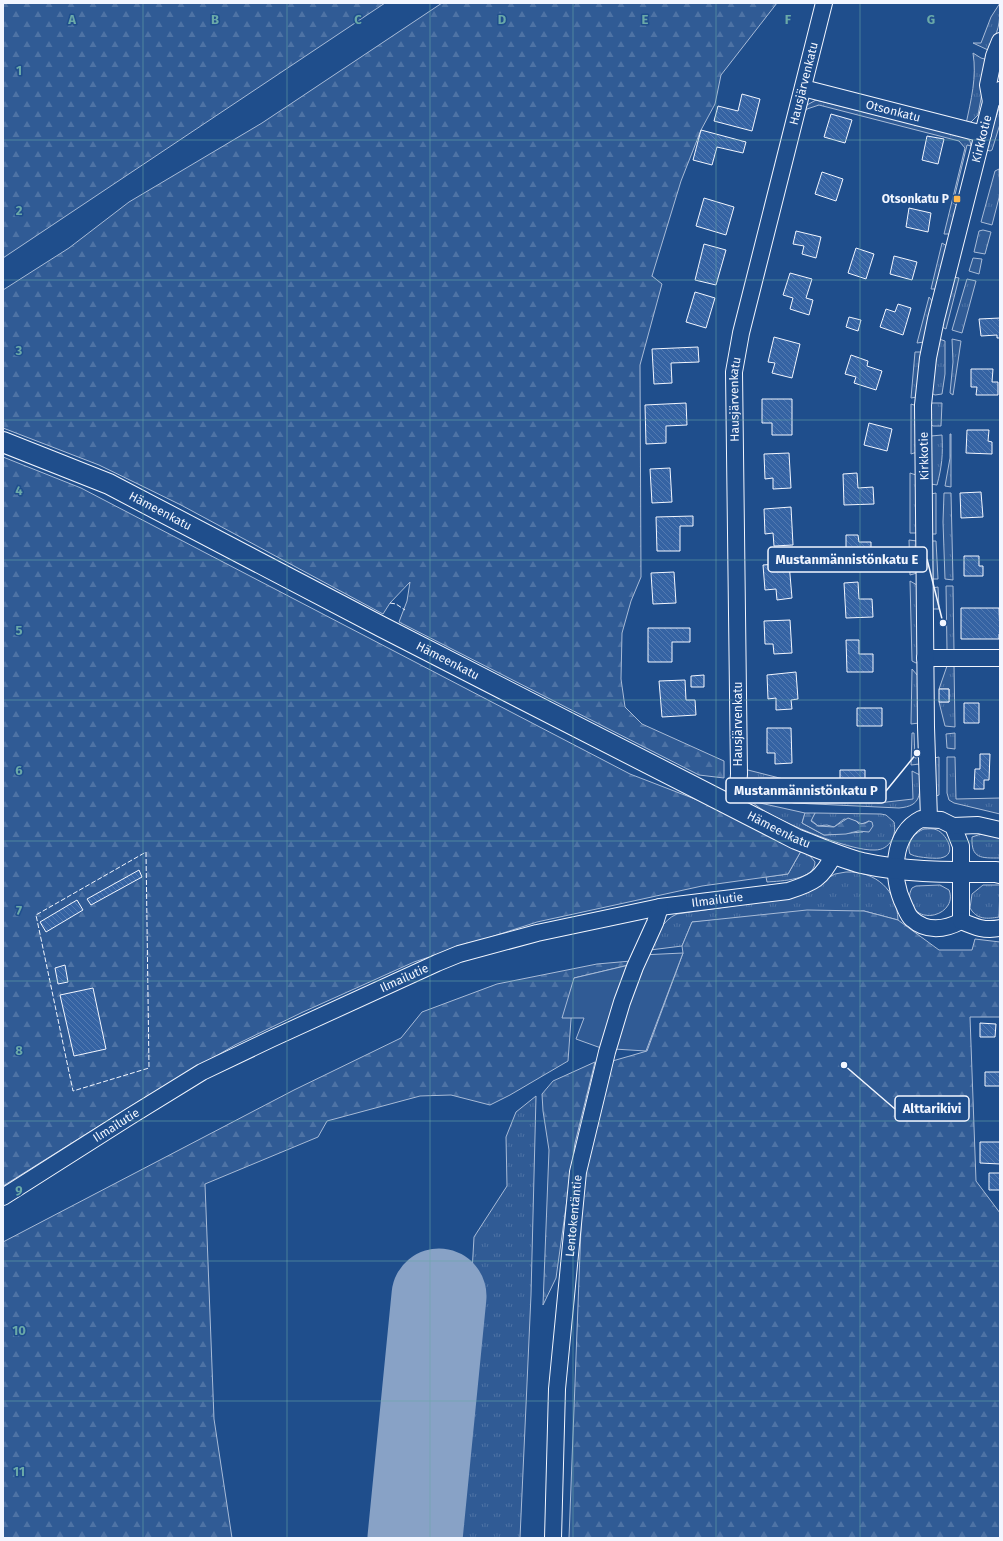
<svg xmlns="http://www.w3.org/2000/svg" width="1003" height="1541" viewBox="0 0 1003 1541" font-family="'Fira Sans',sans-serif">
  <style>
    .grass { fill: url(#grass-tufts); stroke: #a8bbd7 }
    .forest { fill: url(#forest-firs); stroke: #a8bbd7 }
    .pitch { fill: #305b95; stroke: #a8bbd7 }
    .lines { fill: none; stroke-linecap: round; stroke-linejoin: round }
    .runway { stroke: #88a2c6; stroke-width: 95 }
    .building { fill: url(#building-back-hatch); stroke: #f2f6ff }
    .minor-casing { stroke: #f2f6ff; stroke-width: 18 }
    .major-casing { stroke: #f2f6ff; stroke-width: 22 }
    .minor { stroke: #1f4e8c; stroke-width: 16 }
    .major { stroke: #1f4e8c; stroke-width: 20 }
    .fence { stroke: #f2f6ff; stroke-width: 1; stroke-dasharray: 5 2; stroke-linecap: butt }
    .grid { fill: none; stroke: #6aa9a8; stroke-width: 1; stroke-opacity: 0.55 }
    .poi-dot { fill: #ffb74d; stroke: #1f4e8c; stroke-width: 1.5 }
    .labels { text-anchor: middle; stroke-width: 3; stroke-linejoin: round; paint-order: stroke }
    .street-label { font-size: 12px; fill: #f2f6ff; stroke: #1f4e8c }
    .poi-label { font-size: 12px; font-weight: bold; fill: #f2f6ff; stroke: #1f4e8c; text-anchor: end }
    .grid-label { font-size: 13px; text-anchor: middle; font-weight: bold; fill: #6aa9a8; stroke: #1f4e8c; stroke-width: 3; stroke-linejoin: round; paint-order: stroke }
    .leader { fill: none; stroke: #f2f6ff; stroke-width: 1.5 }
    .callout-dot { fill: #f2f6ff; stroke: #1f4e8c; stroke-width: 1.5 }
    .callout { fill: #1f4e8c; stroke: #f2f6ff; stroke-width: 1.5 }
    .callout-label { font-size: 13px; text-anchor: middle; font-weight: bold; fill: #f2f6ff }
  </style>
  <defs>
    <pattern id="grass-tufts" width="24" height="20" patternUnits="userSpaceOnUse"><rect width="24" height="20" fill="#305b95"/><path d="M3 7l-1-3M5 7V3M7 7l1-3M15 17l-1-3M17 17v-4M19 17l1-3" fill="none" stroke="#4e73a5"/></pattern>
    <pattern id="forest-firs" width="22" height="20" patternUnits="userSpaceOnUse"><rect width="22" height="20" fill="#305b95"/><path d="M5 1l3.5 6h-7zM16 11l3.5 6h-7z" fill="#4e73a5"/></pattern>
    <pattern id="building-back-hatch" width="6" height="6" patternUnits="userSpaceOnUse"><rect width="6" height="6" fill="#3563a3"/><path d="M-1 5l2 2M0 0l6 6M5-1l2 2" fill="none" stroke="#537ab1"/></pattern>
  </defs>
  <rect width="100%" height="100%" fill="#1f4e8c"/>
  <path class="grass" d="M1000 3C1000 24 999 31 988 50L973 43H981L991 17Z
    M973 53 981 58 988 60 978 115 971 122 966 124C971 100 977 77 973 53Z
    M816 100 965 137 970 141 971 146 967 145 953 203 957 205 950 234H944L965 148 959 141 819 105 807 109 802 115 807 105Z
    M1000 105V124L992 150 990 151 987 150 991 132Z
    M999 169 1000 194 992 225 981 222 995 171Z
    M983 230 991 232 985 254 974 252 979 231Z
    M942 243 947 246 937 289H931Z
    M973 258 982 259 979 274 969 271Z
    M954 277 959 278 946 329 942 327Z
    M967 279 976 281 962 333 952 330Z
    M929 297 933 302 924 342 917 343Z
    M939 339 945 341V374L942 394 935 395 931 393Z
    M952 339 961 341 953 395 950 393 953 362Z
    M915 352H921L917 397 911 398Z
    M932 403H942L941 426H933L930 424 931 405Z
    M911 404 917 406V452L911 454Z
    M950 434H951V487L945 486 950 458Z
    M942 435C943 455 942 466 937 485L931 484V436Z
    M910 473 916 475 917 532 915 533H910Z
    M936 493V534H931V494Z
    M944 493H951L953 580 945 579 943 522Z
    M909 540 917 541V573L910 575Z
    M931 541H936L938 579H932Z
    M910 581 917 585 919 662 916 663 912 661Z
    M946 586H953L954 652 947 650Z
    M938 587 939 609H932V588Z
    M954 665 955 727 945 726 939 702H949V689H939L947 666Z
    M912 669 918 676 919 723 911 724Z
    M912 733H914L915 758 920 757V764L911 765Z
    M955 733V749L947 748 946 734Z
    M939 757V795L936 796 934 758Z
    M947 757H955L956 799 1000 798V814L954 803 949 800 947 793Z
    M744 769 878 803 913 799 912 771 920 775C920 794 922 806 899 808L794 803C776 799 746 792 744 769Z
    M751 801 805 813 802 823 824 835 863 832 869 821 862 824 856 821 844 819 834 827 827 825 818 826 811 820 815 813 881 814 886 815 894 822C897 835 890 850 875 850 851 852 767 818 751 801Z
    M924 829C929 829 933 828 937 830 945 833 957 852 944 857 940 859 933 858 929 858 921 857 916 857 910 854 906 843 914 833 924 829Z
    M981 834 1000 838V858C981 858 971 859 972 837Z
    M801 851 810 856 815 862C815 880 781 881 767 882L766 877 788 874Z
    M846 872C876 871 897 890 898 920L864 911 692 922 682 946 650 950C657 936 662 920 677 914L760 902 826 879 835 874Z
    M940 885 949 890C958 913 920 927 911 903 909 897 909 894 912 888L916 886Z
    M983 885H1000L999 917C987 919 977 920 970 908L972 894Z
    M536 1096 531 1295 520 1538H448L469 1326 474 1237 507 1186 506 1137 516 1112Z"/>
  <path class="forest" d="M3 3H385L3 258Z
    M442 3H777L721 75 715 104 701 130 681 181 652 276 662 284 640 365 641 577 631 601 622 633 621 679 625 707 642 724 724 761V778L699 775 399 622 407 601 410 582 390 603 383 614 181 505 99 465 3 428V290L69 248 129 202 262 123Z
    M3 457 81 488 630 774 713 806 801 851 788 874 702 886 537 922 414 962 303 1012 235 1045 139 1101 3 1186Z
    M805 813H815L811 821 818 826 834 827 848 818 856 821 859 824 866 823 869 821 872 822 873 826 869 832 858 831 846 834 824 835 802 823Z
    M807 910 864 911 898 920 939 950H972L975 939 1000 942V1017H970L976 1181 1000 1213V1538H569L583 1176 609 1062 647 1051 683 953 682 946 692 922Z
    M631 961 629 965 574 978 568 1061 510 1095 490 1105 451 1095 420 1096 327 1121 318 1137 205 1184 214 1419 232 1538H3V1242L294 1090 401 1038 422 1012 497 984 597 964Z
    M595 1062 575 1143 556 1278 543 1305 549 1150 543 1111 542 1094 553 1081Z"/>
  <path class="pitch" d="M683 953 646 1051 614 1049 641 955Z
    M629 965 601 1048 576 1039 584 1018H562L574 978Z"/>
  <g class="lines">
    <path class="runway" d="M415 1538 439 1296"/>
  </g>
  <path class="building" d="M742 94 760 99 752 131 714 121 718 106 738 111Z
    M831 114 852 120 845 143 824 137Z
    M701 130 746 142 743 153 717 147 712 165 693 160Z
    M927 136 944 139 938 164 922 160Z
    M822 172 843 179 836 201 815 194Z
    M704 198 734 207 726 235 696 226Z
    M909 208 931 213 928 232 906 227Z
    M796 231 821 237 816 258 802 254 804 246 793 244Z
    M704 244 726 250 716 285 695 280Z
    M856 248 874 254 866 279 848 273Z
    M894 256 917 262 912 280 890 274Z
    M790 273 812 279 806 298 813 300 809 315 790 309 793 298 783 295Z
    M695 292 715 298 706 328 686 322Z
    M898 304 911 308 903 335 880 327 886 309 895 312Z
    M849 317 861 320 858 331 846 327Z
    M1000 318V338H997V335L981 336 979 319Z
    M774 337 800 344 792 378 772 373 775 363 768 362Z
    M698 347 699 362 671 363 672 383 654 384 652 349Z
    M851 355 868 361 867 366 882 371 876 390 854 383 856 377 845 374Z
    M971 369H993L992 382H998V395H976L977 387H971Z
    M762 399H792V435H772V423H762Z
    M686 403 687 425 666 426V443L646 444 645 405Z
    M869 423 892 429 887 451 864 445Z
    M967 430H989L988 441 992 442V454L966 453Z
    M789 453 791 488 773 489V478L765 479 764 454Z
    M670 468 672 502 652 503 650 469Z
    M857 473 858 488 873 487 874 504 844 505 843 474Z
    M981 492 983 517 961 518 960 493Z
    M791 507 793 545 774 546 773 533 765 534 764 509Z
    M693 516V526H680V551H657L656 517Z
    M846 535H858L859 542H871V560L846 561Z
    M964 556H979V566H983V576H964Z
    M789 563 792 598 777 600 776 589 765 590 763 565Z
    M674 572 676 603 653 604 651 573Z
    M858 582 859 599H872L873 617 846 618 844 583Z
    M961 608H999L1000 634H999V639H961Z
    M790 620 792 653 774 654 773 644H765L764 621Z
    M648 628H690V642H672V662H648Z
    M846 640H859V654H873V672H847Z
    M796 672 798 699 791 700 792 709 776 710V698L768 699 767 675Z
    M704 675V687H691V676Z
    M685 680 686 700H695L696 715 662 717 659 681Z
    M939 689H949V702H939Z
    M964 703H979V723H964Z
    M857 708H882V726H857Z
    M767 728H791L792 763 775 764V753H767Z
    M980 754H990L989 780H984V789H974L975 769H980Z
    M840 770H865V789H840Z
    M139 870 142 877 91 905 87 899Z
    M77 900 83 910 46 932 40 922Z
    M65 965 68 982 58 984 55 968Z
    M93 988 106 1049 74 1056 60 995Z
    M980 1023 996 1024 995 1037H980Z
    M985 1072H1000V1086H985Z
    M980 1142H1000V1164L980 1163Z
    M989 1173H1000V1190H989Z"/>
  <g class="lines">
    <defs>
      <g id="minor">
        <path id="s1" d="M803 88 983 134"/>
        <path d="M991 102 988 85 994 56 1000 41"/>
        <path d="M925 658H1000"/>
        <path id="s2" d="M729 805 738 787 739 774 734 372 741 333 824 3"/>
        <path d="M921 819 941 820 953 826 961 846V921C945 930 926 932 912 919 908 916 906 909 904 905 891 879 891 834 921 819Z"/>
        <path id="s3" d="M929 819 926 727 923 405 928 358 936 319 991 102 1000 90"/>
        <path d="M953 826 978 825 1000 830"/>
        <path d="M961 921C975 927 984 931 1000 928"/>
        <path id="s4" d="M3 1197 129 1117 202 1072 271 1039 437 963 459 954 537 933 660 907 788 891C813 883 822 879 834 854"/>
        <path id="s5" d="M553 1538 557 1389 578 1172 607 1052 622 1002 635 967 655 923 660 907"/>
      </g>
      <g id="major">
        <path id="s6" d="M3 442 109 484 382 627 796 839C817 847 839 857 862 863 906 873 952 872 996 872L1000 873"/>
      </g>
    </defs>
    <use href="#minor" class="minor-casing"/>
    <use href="#major" class="major-casing"/>
    <use href="#minor" class="minor"/>
    <use href="#major" class="major"/>
    <path class="fence" d="M390 603 396 604 405 610
      M146 852 149 1068 73 1091 36 915Z"/>
  </g>
  <path class="grid" d="M143 3V1538M287 3V1538M430 3V1538M573 3V1538M716 3V1538M860 3V1538M3 140H1000M3 280H1000M3 420H1000M3 560H1000M3 700H1000M3 841H1000M3 981H1000M3 1121H1000M3 1261H1000M3 1401H1000"/>
  <rect class="poi-dot" x="953" y="195" width="8" height="8" rx="2"/>
  <g class="labels">
    <g class="street-label">
      <text dy="4" stroke="none"><textPath href="#s2" startOffset="732">Hausjärvenkatu</textPath></text>
      <text dy="4" stroke="none"><textPath href="#s1" startOffset="93">Otsonkatu</textPath></text>
      <text dy="4" stroke="none"><textPath href="#s3" startOffset="687">Kirkkotie</textPath></text>
      <text dy="4" stroke="none"><textPath href="#s2" startOffset="408">Hausjärvenkatu</textPath></text>
      <text transform="translate(924 456) rotate(-91)" y="4">Kirkkotie</text>
      <text dy="4" stroke="none"><textPath href="#s6" startOffset="172">Hämeenkatu</textPath></text>
      <text dy="4" stroke="none"><textPath href="#s6" startOffset="496">Hämeenkatu</textPath></text>
      <text transform="translate(738 724) rotate(-90)" y="4">Hausjärvenkatu</text>
      <text dy="4" stroke="none"><textPath href="#s6" startOffset="868">Hämeenkatu</textPath></text>
      <text dy="4" stroke="none"><textPath href="#s4" startOffset="782">Ilmailutie</textPath></text>
      <text dy="4" stroke="none"><textPath href="#s4" startOffset="458">Ilmailutie</textPath></text>
      <text dy="4" stroke="none"><textPath href="#s4" startOffset="134">Ilmailutie</textPath></text>
      <text dy="4" stroke="none"><textPath href="#s5" startOffset="323">Lentokentäntie</textPath></text>
    </g>
    <g class="poi-label">
      <text x="949" y="203">Otsonkatu P</text>
    </g>
  </g>
  <g class="grid-label">
    <text x="72" y="24">A</text>
    <text x="215" y="24">B</text>
    <text x="358" y="24">C</text>
    <text x="502" y="24">D</text>
    <text x="645" y="24">E</text>
    <text x="788" y="24">F</text>
    <text x="931" y="24">G</text>
    <text x="19" y="75">1</text>
    <text x="19" y="215">2</text>
    <text x="19" y="355">3</text>
    <text x="19" y="495">4</text>
    <text x="19" y="635">5</text>
    <text x="19" y="775">6</text>
    <text x="19" y="915">7</text>
    <text x="19" y="1055">8</text>
    <text x="19" y="1195">9</text>
    <text x="19" y="1335">10</text>
    <text x="19" y="1476">11</text>
  </g>
  <path class="leader" d="M943 623L927 559M917 753L886 791M844 1065L895 1109"/>
  <g class="callout-dot">
    <circle cx="943" cy="623" r="4"/>
    <circle cx="917" cy="753" r="4"/>
    <circle cx="844" cy="1065" r="4"/>
  </g>
  <g class="callout">
    <rect x="768" y="547" width="159" height="25" rx="4"/>
    <rect x="726" y="778" width="160" height="25" rx="4"/>
    <rect x="895" y="1096" width="74" height="25" rx="4"/>
  </g>
  <g class="callout-label">
    <text x="847" y="564">Mustanmännistönkatu E</text>
    <text x="806" y="795">Mustanmännistönkatu P</text>
    <text x="932" y="1113">Alttarikivi</text>
  </g>
  <rect width="1003" height="1541" fill="none" stroke="#f2f6ff" stroke-width="8"/>
</svg>
